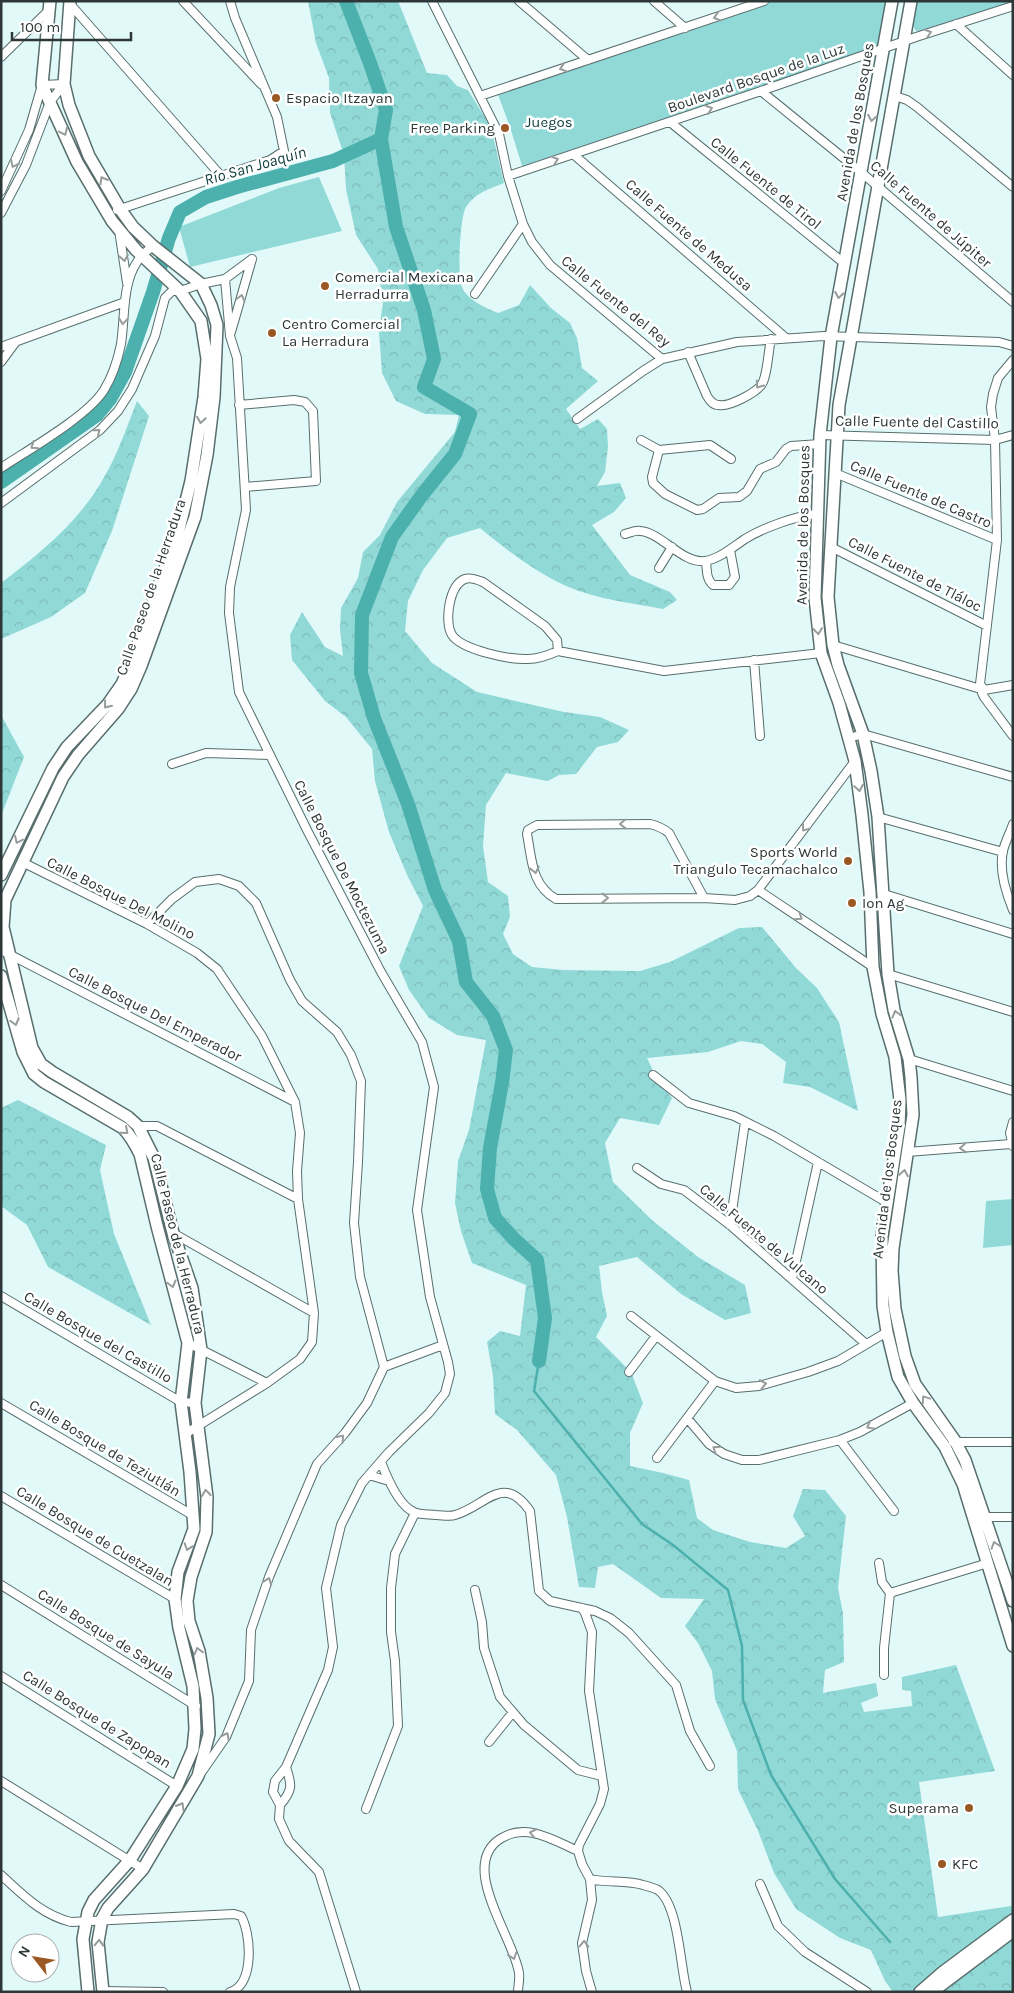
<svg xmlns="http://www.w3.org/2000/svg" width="1014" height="1993" viewBox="0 0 1014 1993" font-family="Karla,sans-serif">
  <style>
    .green { fill: #91d9d7 }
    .forest { fill: url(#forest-crowns) }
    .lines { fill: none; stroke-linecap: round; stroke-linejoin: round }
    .stream { stroke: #4cb0ad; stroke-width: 2.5 }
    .river { stroke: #4cb0ad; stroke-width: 14 }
    .street-casing { stroke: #586e6d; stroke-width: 10 }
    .secondary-casing { stroke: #586e6d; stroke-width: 14 }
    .street { stroke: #fff; stroke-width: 8 }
    .secondary { stroke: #fff; stroke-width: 11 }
    .oneway { stroke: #969b9b }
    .poi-dot { fill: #9a5924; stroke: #fff; stroke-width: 2 }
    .labels { text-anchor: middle; stroke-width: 5; stroke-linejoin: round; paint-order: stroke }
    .street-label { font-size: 15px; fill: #2d3737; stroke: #fff }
    .poi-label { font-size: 15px; fill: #2d3737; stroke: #fff; text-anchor: start }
    .park-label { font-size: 15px; fill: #0c3c3b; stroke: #fff }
    .water-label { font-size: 16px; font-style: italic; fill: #134140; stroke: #fff }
  </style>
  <defs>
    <pattern id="forest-crowns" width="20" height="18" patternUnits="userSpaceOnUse" patternTransform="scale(1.25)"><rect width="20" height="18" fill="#91d9d7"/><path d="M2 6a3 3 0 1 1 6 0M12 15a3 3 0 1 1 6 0" fill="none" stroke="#7dbbb9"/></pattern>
  </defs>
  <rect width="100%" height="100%" fill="#e1faf9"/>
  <path class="green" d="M770 1H891L882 50 523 169 510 127 497 92Z
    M917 1H1013L922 33 915 30 913 25Z
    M319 177 342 231 190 267 179 227 279 188Z
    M1013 1199V1245L983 1248 986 1201Z"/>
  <path class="forest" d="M308 1H398L427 73 447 75 457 86 468 90 491 127 504 183C489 189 475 193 466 207 460 217 457 276 462 287 467 300 486 308 498 313L519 305 530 285 551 308 570 323 577 338 582 368 598 381 566 409 580 429 598 419 607 429 608 447 605 472 597 486 620 483 626 498 614 512 592 525 630 575 670 592 677 600 663 609C631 603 596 599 566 586 534 571 508 551 480 528L447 538 423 570 408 601 405 631 432 663 477 692 564 712 600 717 629 730 618 742 597 747 576 774 559 775 548 781 506 773 486 805 483 846 488 882 508 896 510 917 503 934 513 954 532 967 563 970 640 971 670 962 739 928 762 927 796 968 817 988 839 1022 858 1111 810 1087 783 1083 786 1062 762 1044 741 1041 708 1052 647 1058 657 1079 672 1098 659 1125 620 1118 605 1143 613 1182 653 1221 698 1257 745 1285 751 1313 725 1320 681 1294 637 1257 599 1266 602 1292 607 1316 596 1337 631 1372 643 1403 630 1433V1466L663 1473 689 1480 697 1518 713 1530 750 1542 786 1548 805 1536 793 1516 803 1489 825 1490 846 1516 838 1588 843 1613 844 1662 825 1670 823 1693 876 1683 878 1696 861 1703 864 1712 912 1706 911 1691 902 1690V1677L956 1665 995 1771 919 1782 938 1917 1011 1906 1013 1909V1992H893L885 1981 871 1950 840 1938 796 1909 774 1873 758 1831 738 1789 737 1751 715 1699 712 1671 698 1643 685 1626 704 1599 661 1598 613 1564 598 1567 595 1588 579 1587 567 1517 556 1475 517 1430 495 1414 493 1376 487 1342 500 1331 520 1336 526 1285 472 1263 461 1231 455 1203 458 1161 469 1130 486 1040 457 1035 429 1018 409 990 399 966 423 906 408 877 389 832 375 781 372 749 346 717 325 701 292 660 290 635 302 612 325 647 343 656 340 630 341 608 358 578 363 552 380 535 397 502 455 432 459 415 425 414 396 401 382 373 379 332 383 302 378 269 356 235 346 189 344 155 330 113 329 78 316 43Z
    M137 401 149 416 112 531 85 593 51 617 1 639V583C35 557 69 530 93 495 113 467 125 432 137 401Z
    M1 715 24 757 1 816Z
    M18 1100 106 1145 100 1170 114 1234 151 1325 48 1267 27 1225 1 1206V1108Z"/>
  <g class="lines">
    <path class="stream" d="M539 1361 534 1391 642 1524 673 1545 728 1590 742 1646 743 1700 771 1775 835 1879 890 1942"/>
    <path class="river" d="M346 1 370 63 386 110 381 139 396 227 424 310 434 359 424 387 470 414 455 454 422 495 392 537 362 615 361 673 374 718 408 804 435 890 459 941 466 982 493 1016 506 1050 502 1083 490 1148 487 1189 495 1218 514 1239 537 1260 545 1318 539 1361
      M1 482 97 415 110 399 125 372 153 292 169 238 180 212 206 197 237 187 333 161 381 139"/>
    <defs>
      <path id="street" d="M183 1 261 84
        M432 1 499 134 508 176 523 224 532 242 550 265 662 359
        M519 1 588 60
        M654 1 685 28
        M70 4 222 177
        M956 24 1013 75
        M1 57 49 10
        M761 91 862 173 1013 302
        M480 96 764 1
        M895 96 907 100 917 107 1013 187
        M670 122 845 264
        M573 154 786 338
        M508 176 761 91 916 37 1013 6
        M1 191 29 130 42 85 64 84
        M117 210 270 160 284 151 277 117 235 18 230 1
        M1 213 26 165 50 102 64 84
        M119 230 127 283
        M225 279 230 336 237 358 246 510 230 587 229 613 239 692 308 832 381 972 422 1042 434 1087 417 1210 430 1297 448 1362 450 1374 445 1393 429 1413 389 1452 362 1483 341 1525 326 1588 333 1647 328 1670 286 1767 275 1781 273 1792 280 1805 279 1819 289 1841 319 1872 356 1992
        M475 294 523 224
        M231 332 252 259
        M1 347 125 302
        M688 352 707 396C710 401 713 405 719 405 729 407 759 392 763 382 768 370 768 353 771 339
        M1013 360 998 378 993 394 991 407 995 440 997 540 980 684 984 690 982 693 984 697 1013 736
        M1 362 15 343
        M239 405 294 400 305 402 313 411 316 481 245 487
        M577 419 643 371 662 359 737 342 824 336 999 342 1013 346
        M820 435 995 440 1013 435
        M641 440 659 450
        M731 459 710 445 659 450 652 477 653 483 665 494 697 510 703 509 719 498 739 497 747 491 760 469 776 462 786 449 791 446 820 444
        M1 468C28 450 88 416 104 390 112 377 118 359 121 344 125 319 122 284 137 262 140 256 147 251 153 246
        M835 473 997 540
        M1 503 100 430 118 411 132 389 155 336 165 298 172 291H180L201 284 225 279 252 259
        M625 534C630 533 635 530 640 531 661 532 682 564 705 561 719 559 733 547 745 539 763 528 795 516 817 514
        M831 547 987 626
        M706 561C707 570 706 579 713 585H729L735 577 730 550
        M659 568 672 547
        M833 645 984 690 1013 685
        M558 651 557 640 545 626 483 582C478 580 470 577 465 579 449 585 444 622 452 635 462 650 510 660 528 659 538 659 549 655 558 651L664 671 821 653
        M754 660 760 736
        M849 738 863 734 1013 777
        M172 764 206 753 269 755
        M878 817 1003 852
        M1013 824C1010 833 1005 842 1003 851 999 869 1006 893 1013 910
        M22 862 147 924 197 953 217 969 262 1036 295 1102 300 1133 297 1171 298 1199 314 1313 312 1342 300 1359 267 1383 185 1434
        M758 890 873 967
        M884 894 1013 934
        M704 898 669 833C663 828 658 826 650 824L537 825 528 830 527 834C532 859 531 885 556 899L704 898 735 900 750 896 758 890 855 761
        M147 924 172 899 195 882 219 879 239 886 256 903 290 980 302 1001 337 1032 351 1055 361 1081 358 1162 354 1223 360 1277 384 1367
        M1 950 295 1102
        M888 974 1013 1012
        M909 1059 1013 1091
        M653 1075 689 1103 734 1116 774 1136 886 1202
        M1013 1122 1010 1133 1013 1146
        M138 1126H157L298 1199
        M907 1152 1011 1144
        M637 1168 661 1184 684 1190 730 1225 866 1344
        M730 1225 745 1122
        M173 1233 314 1313
        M792 1279 818 1162
        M1 1296 181 1402 195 1403
        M631 1316 715 1381 736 1388 759 1386 808 1372 838 1361 887 1332
        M188 1343 267 1383
        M384 1367 443 1345
        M629 1372 656 1336
        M1 1403 194 1516
        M687 1418 709 1444 724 1454 742 1460H759L840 1440 860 1432 913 1403
        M840 1440 894 1511
        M953 1442H1013
        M657 1458 715 1381
        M381 1462C386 1475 399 1506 414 1512 420 1515 429 1514 436 1515 442 1515 450 1517 455 1515 486 1506 503 1472 530 1511L539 1591 550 1601 595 1611 610 1618 629 1633 676 1685 690 1731 710 1766
        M369 1475 389 1481
        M1 1496 175 1599
        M985 1517H1013
        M879 1563 882 1582 890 1593
        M1 1585 196 1706
        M475 1590 482 1622 484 1648 500 1697 524 1725 578 1770 602 1776
        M582 1608 585 1613 592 1632 589 1691 604 1789 600 1804 579 1845 578 1851 582 1864 590 1879 592 1900 582 1943 586 1971 592 1992
        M884 1675V1648L890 1593 988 1563
        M1 1676 177 1786
        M489 1742 513 1712
        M201 1773 226 1737 249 1681 251 1630 269 1577 317 1464 345 1433 367 1403 384 1367
        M1 1781 143 1869
        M280 1805C293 1790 292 1785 286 1767
        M366 1809 398 1726 395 1661 391 1632V1588L395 1554 415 1513
        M1 1875C23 1895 42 1915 71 1922L234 1914 241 1916C251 1933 255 1985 230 1992
        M590 1879C607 1883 627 1880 643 1885 647 1886 654 1888 658 1890 679 1905 680 1967 687 1992
        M760 1884 778 1926 805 1952 867 1992
        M103 1991 163 1992
        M518 1992C518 1986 520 1979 519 1973 514 1938 458 1866 500 1839 526 1822 553 1840 578 1851"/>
      <path id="secondary" d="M70 1 64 84 69 105 89 156 120 209 133 227 153 246 201 284 211 305 217 325 214 397 207 455 195 517 141 666 131 689 118 709 78 755 63 777 5 900 3 927 32 1048 41 1064 52 1072 128 1117 138 1126 154 1158 173 1233 192 1288 201 1350 195 1403 207 1497 206 1532 191 1577 187 1601 189 1621 199 1651 207 1698 209 1734 198 1776 143 1869 108 1908 102 1919 98 1942 103 1992
        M892 1 831 337 820 435 815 598 821 653 839 703 855 761 862 815 870 892 873 967 882 1014 895 1057 900 1100 899 1127 882 1236 883 1306 887 1332 898 1377 913 1403 945 1447 963 1484 1013 1646
        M911 1 839 405 828 597 833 645 838 665 863 734 871 771 878 817 888 974 894 1010 909 1059 911 1077 913 1115 893 1248 892 1271 895 1309 905 1356 915 1384 955 1441 965 1460 1013 1601
        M1 875 53 768 67 747 108 704 122 684 132 661 179 529 191 481 204 397 207 359 201 321 180 291 136 250 112 221 77 162 42 85 50 1
        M1 976 23 1052 34 1074 44 1082 123 1128C131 1136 135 1144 140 1154L157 1226 188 1343 181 1402 190 1472 194 1529 178 1572 175 1599 179 1628 193 1686 195 1729 193 1749 177 1786 130 1860 94 1900 88 1912 83 1939 88 1992
        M920 1992 943 1972 1013 1920
        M932 1992 1013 1931"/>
    </defs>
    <use href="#street" class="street-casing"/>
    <use href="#secondary" class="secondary-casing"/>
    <use href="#street" class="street"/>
    <use href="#secondary" class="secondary"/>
  </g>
  <defs><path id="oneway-chevron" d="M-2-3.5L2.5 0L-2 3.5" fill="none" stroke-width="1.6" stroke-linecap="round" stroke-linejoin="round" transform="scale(1.25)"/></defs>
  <g class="oneway">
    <use href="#oneway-chevron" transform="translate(717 17) rotate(162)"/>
    <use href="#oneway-chevron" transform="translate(928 33) rotate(-18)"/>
    <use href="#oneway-chevron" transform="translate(563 68) rotate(162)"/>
    <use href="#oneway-chevron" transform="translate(709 109) rotate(-19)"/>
    <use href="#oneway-chevron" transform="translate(872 118) rotate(100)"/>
    <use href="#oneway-chevron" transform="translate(64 132) rotate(65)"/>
    <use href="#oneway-chevron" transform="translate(555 160) rotate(-19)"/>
    <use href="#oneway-chevron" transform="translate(14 164) rotate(115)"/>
    <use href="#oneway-chevron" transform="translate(103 180) rotate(-120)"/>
    <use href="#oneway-chevron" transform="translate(124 258) rotate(80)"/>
    <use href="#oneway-chevron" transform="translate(839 295) rotate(100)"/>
    <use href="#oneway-chevron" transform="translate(241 298) rotate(-74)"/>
    <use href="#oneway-chevron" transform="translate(123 321) rotate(96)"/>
    <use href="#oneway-chevron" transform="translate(759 385) rotate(125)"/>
    <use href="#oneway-chevron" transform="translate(201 420) rotate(99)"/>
    <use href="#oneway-chevron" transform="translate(97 432) rotate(-39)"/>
    <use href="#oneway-chevron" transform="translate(34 446) rotate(146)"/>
    <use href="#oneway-chevron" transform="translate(818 631) rotate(83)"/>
    <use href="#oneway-chevron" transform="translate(107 705) rotate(128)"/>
    <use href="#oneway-chevron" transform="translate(859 788) rotate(81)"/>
    <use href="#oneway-chevron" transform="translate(623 824) rotate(179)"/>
    <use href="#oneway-chevron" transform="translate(805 828) rotate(127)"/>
    <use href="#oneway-chevron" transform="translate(18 840) rotate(116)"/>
    <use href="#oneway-chevron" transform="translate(535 870) rotate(78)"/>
    <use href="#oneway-chevron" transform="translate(605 898)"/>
    <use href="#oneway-chevron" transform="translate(799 917) rotate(34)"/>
    <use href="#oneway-chevron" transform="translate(896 1014) rotate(-105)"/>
    <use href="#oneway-chevron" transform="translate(15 1022) rotate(74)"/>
    <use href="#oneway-chevron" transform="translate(125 1131) rotate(41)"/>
    <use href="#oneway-chevron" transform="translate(963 1148) rotate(175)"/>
    <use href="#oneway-chevron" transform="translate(904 1173) rotate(-80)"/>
    <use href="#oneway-chevron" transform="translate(172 1284) rotate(75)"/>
    <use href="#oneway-chevron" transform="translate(763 1384) rotate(-12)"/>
    <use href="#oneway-chevron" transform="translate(925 1399) rotate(-124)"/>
    <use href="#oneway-chevron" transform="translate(870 1426) rotate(151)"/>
    <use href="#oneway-chevron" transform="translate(341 1438) rotate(-48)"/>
    <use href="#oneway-chevron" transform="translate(716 1449) rotate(-146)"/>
    <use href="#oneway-chevron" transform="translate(206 1493) rotate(-96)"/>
    <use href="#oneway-chevron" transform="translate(995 1545) rotate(-108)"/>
    <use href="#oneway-chevron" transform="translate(188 1547) rotate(109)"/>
    <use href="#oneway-chevron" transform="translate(268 1581) rotate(-70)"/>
    <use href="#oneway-chevron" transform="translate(198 1651) rotate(-105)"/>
    <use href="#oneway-chevron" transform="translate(226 1736) rotate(-63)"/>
    <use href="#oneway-chevron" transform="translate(181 1806) rotate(-60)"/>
    <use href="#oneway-chevron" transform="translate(533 1833) rotate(-168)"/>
    <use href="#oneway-chevron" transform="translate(99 1943) rotate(-88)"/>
    <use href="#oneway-chevron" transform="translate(584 1944) rotate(-88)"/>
    <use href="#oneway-chevron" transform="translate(513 1956) rotate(71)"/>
  </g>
  <g class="poi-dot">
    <circle cx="276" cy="98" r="5"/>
    <circle cx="505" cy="128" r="5"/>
    <circle cx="325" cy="286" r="5"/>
    <circle cx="272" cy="333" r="5"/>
    <circle cx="848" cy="861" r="5"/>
    <circle cx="852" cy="903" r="5"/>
    <circle cx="969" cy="1808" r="5"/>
    <circle cx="942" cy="1864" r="5"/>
  </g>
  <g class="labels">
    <g class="street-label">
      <text transform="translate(756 78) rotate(-19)" y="5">Boulevard Bosque de la Luz</text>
      <text transform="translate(855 122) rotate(-80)" y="5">Avenida de los Bosques</text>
      <text transform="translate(766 183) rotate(39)" y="5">Calle Fuente de Tirol</text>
      <text transform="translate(931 214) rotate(41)" y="5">Calle Fuente de Júpiter</text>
      <text transform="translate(689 235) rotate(41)" y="5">Calle Fuente de Medusa</text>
      <text transform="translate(616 301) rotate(39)" y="5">Calle Fuente del Rey</text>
      <text transform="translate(917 422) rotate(1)" y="5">Calle Fuente del Castillo</text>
      <text transform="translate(921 494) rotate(23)" y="5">Calle Fuente de Castro</text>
      <text transform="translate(803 525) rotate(-89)" y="5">Avenida de los Bosques</text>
      <text transform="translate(915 574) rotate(27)" y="5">Calle Fuente de Tláloc</text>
      <text transform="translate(151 587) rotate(-71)" y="5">Calle Paseo de la Herradura</text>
      <text transform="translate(342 867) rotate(63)" y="5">Calle Bosque De Moctezuma</text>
      <text transform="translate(121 898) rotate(27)" y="5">Calle Bosque Del Molino</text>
      <text transform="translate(155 1014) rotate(27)" y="5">Calle Bosque Del Emperador</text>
      <text transform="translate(887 1179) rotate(-83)" y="5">Avenida de los Bosques</text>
      <text transform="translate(764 1239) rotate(40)" y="5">Calle Fuente de Vulcano</text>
      <text transform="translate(178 1244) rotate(76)" y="5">Calle Paseo de la Herradura</text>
      <text transform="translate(98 1337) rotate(30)" y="5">Calle Bosque del Castillo</text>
      <text transform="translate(105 1448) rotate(31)" y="5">Calle Bosque de Teziutlán</text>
      <text transform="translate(95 1536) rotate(31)" y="5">Calle Bosque de Cuetzalan</text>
      <text transform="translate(106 1634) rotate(32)" y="5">Calle Bosque de Sayula</text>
      <text transform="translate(97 1719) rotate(32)" y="5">Calle Bosque de Zapopan</text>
    </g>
    <g class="poi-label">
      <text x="286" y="103">Espacio Itzayan</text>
      <text x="495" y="133" text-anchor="end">Free Parking</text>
      <text x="335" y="282">Comercial Mexicana<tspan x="335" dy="17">Herradurra</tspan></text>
      <text x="282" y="329">Centro Comercial<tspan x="282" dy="17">La Herradura</tspan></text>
      <text x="838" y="857" text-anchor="end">Sports World<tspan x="838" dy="17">Triangulo Tecamachalco</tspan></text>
      <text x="862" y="908">Ion Ag</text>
      <text x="959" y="1813" text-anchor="end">Superama</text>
      <text x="952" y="1869">KFC</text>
    </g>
    <g class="park-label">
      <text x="549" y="127">Juegos</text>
    </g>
    <g class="water-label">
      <text transform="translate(255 165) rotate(-16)" y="6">Río San Joaquín</text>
    </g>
  </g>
  <rect width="1014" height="1993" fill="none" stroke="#2d3737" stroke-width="5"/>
  <g transform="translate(35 1958) rotate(301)"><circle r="24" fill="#ffffff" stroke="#abafaf"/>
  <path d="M0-4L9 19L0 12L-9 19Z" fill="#9a5924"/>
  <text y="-8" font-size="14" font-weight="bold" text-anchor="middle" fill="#2d3737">N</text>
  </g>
  <path d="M12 32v8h119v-8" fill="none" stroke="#2d3737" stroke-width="2.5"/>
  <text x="20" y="32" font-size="15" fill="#2d3737" stroke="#ffffff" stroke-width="4" paint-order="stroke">100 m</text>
</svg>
